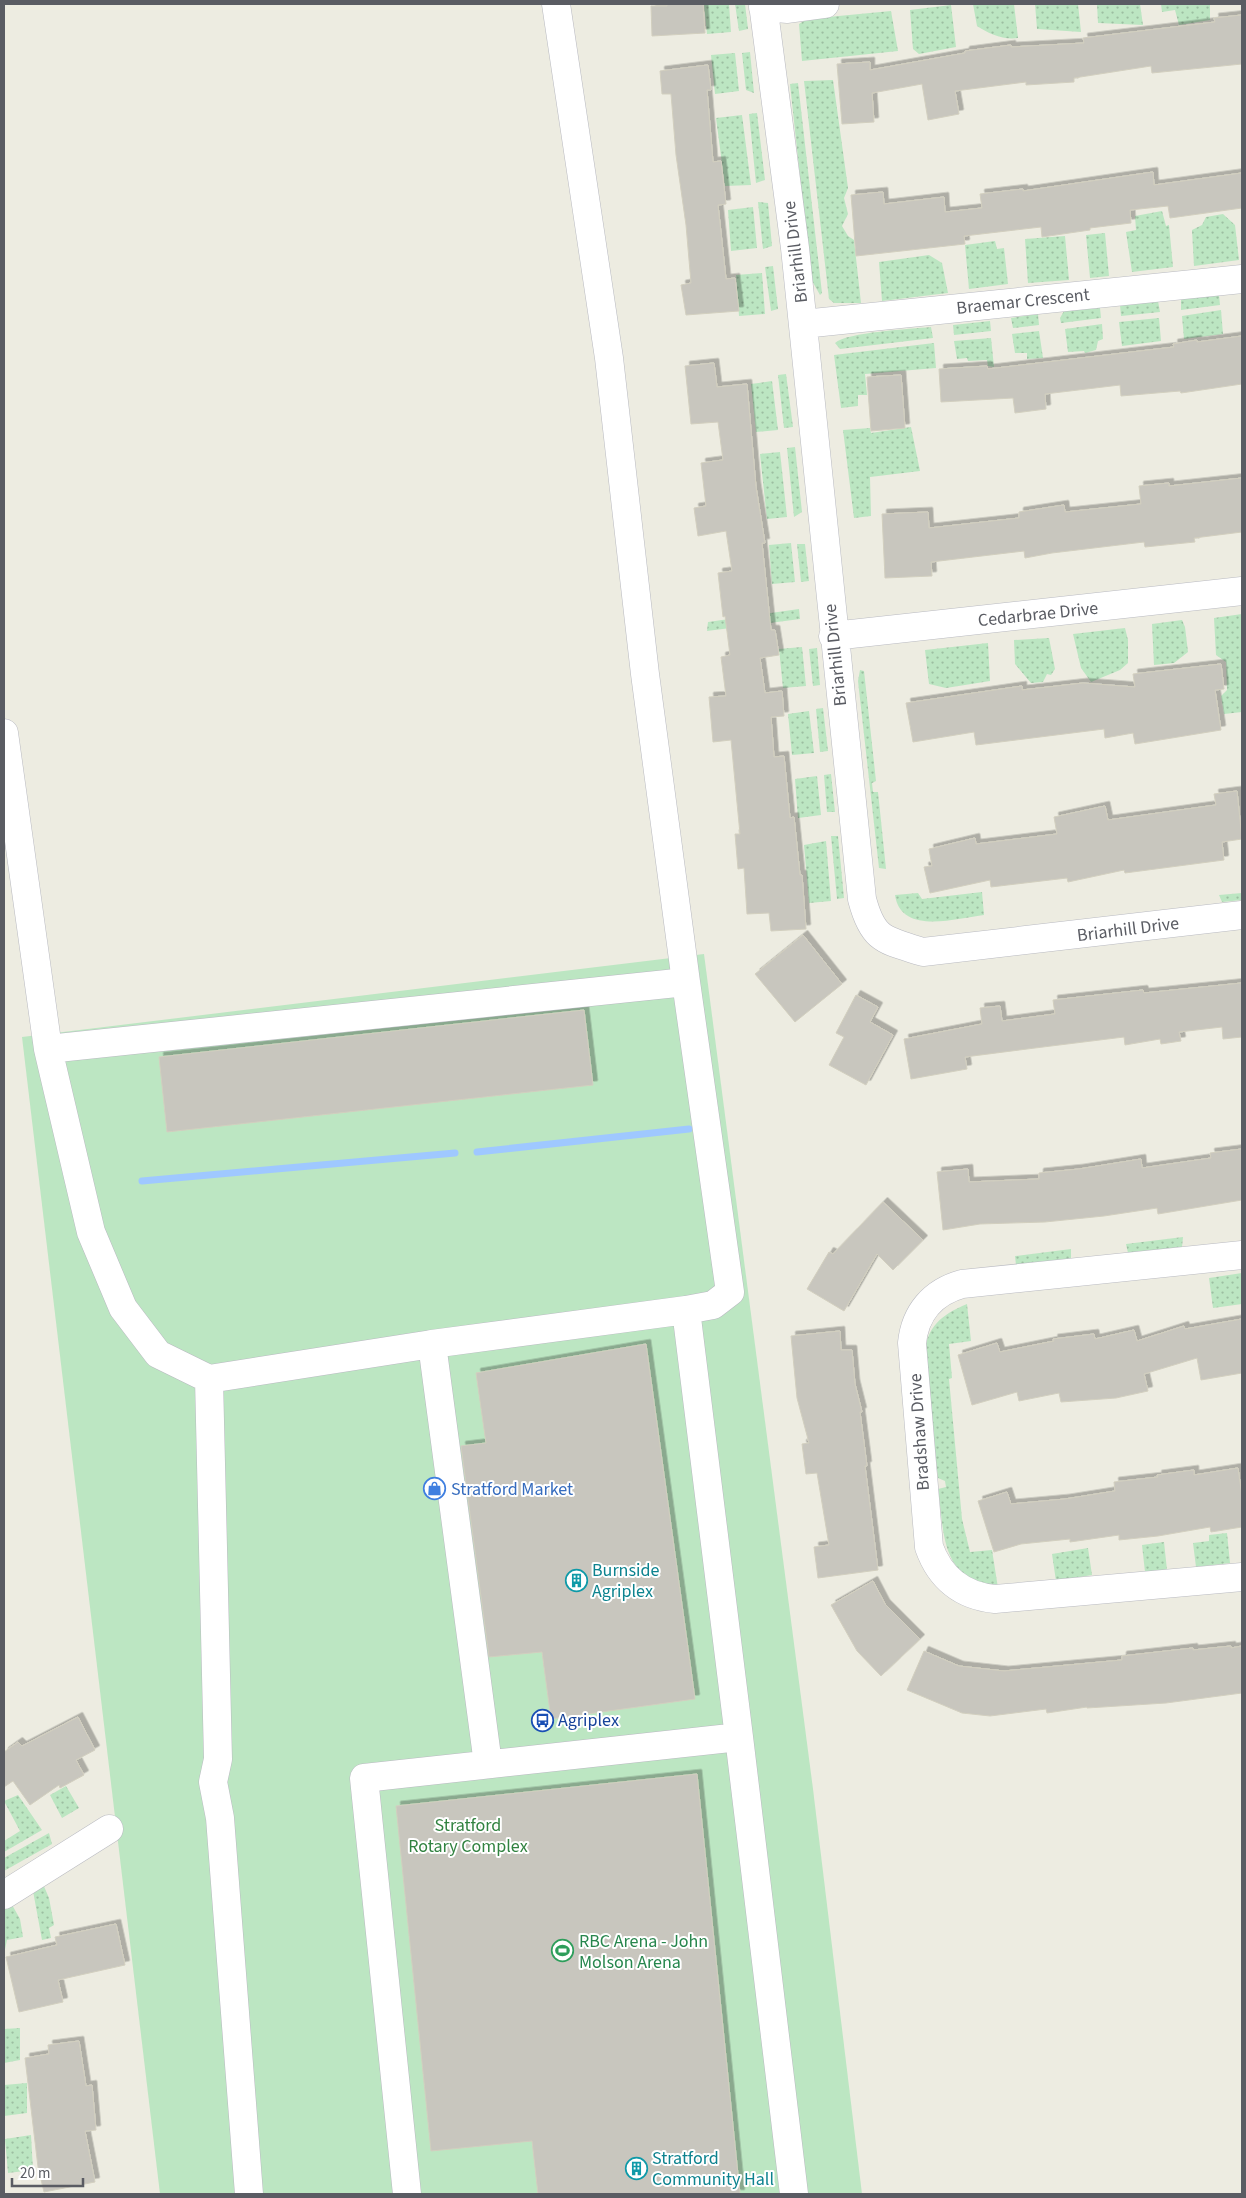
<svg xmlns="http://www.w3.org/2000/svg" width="1246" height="2198" viewBox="0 0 1246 2198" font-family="'Source Sans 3',sans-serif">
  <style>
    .grass { fill: url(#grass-dots) }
    .park { fill: #bce6c2 }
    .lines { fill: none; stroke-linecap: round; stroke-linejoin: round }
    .stream { stroke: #9fc8ff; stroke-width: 7 }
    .building { fill: #c8c6be; stroke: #d2cfbf; filter: url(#shadow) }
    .minor-casing { stroke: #b9bac1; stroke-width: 29 }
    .minor { stroke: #fff; stroke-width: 28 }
    .labels { text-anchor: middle; stroke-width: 4; stroke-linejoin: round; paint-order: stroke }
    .street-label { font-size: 18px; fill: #5a5c63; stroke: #fff }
    .shop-label { font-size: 18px; fill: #366cbe; stroke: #fff; text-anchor: start }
    .culture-label { font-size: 18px; fill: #0d838f; stroke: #fff; text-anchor: start }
    .transit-label { font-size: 18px; fill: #164399; stroke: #fff; text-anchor: start }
    .park-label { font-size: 18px; fill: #318240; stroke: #fff }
    .leisure-label { font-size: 18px; fill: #27864d; stroke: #fff; text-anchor: start }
  </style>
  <defs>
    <pattern id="grass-dots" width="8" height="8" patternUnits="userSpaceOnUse" patternTransform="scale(1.25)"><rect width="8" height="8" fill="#bce6c2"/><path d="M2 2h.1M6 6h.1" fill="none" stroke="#9cbea1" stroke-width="1.8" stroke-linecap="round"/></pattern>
    <filter id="shadow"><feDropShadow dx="4.5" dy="-4.5" stdDeviation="0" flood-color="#0004"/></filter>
  </defs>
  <rect width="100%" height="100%" fill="#edece1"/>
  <path class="grass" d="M704 4H729L731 32 707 34Z
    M735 4H745L748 29 739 31Z
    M973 4H1014L1018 38C1003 40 989 34 977 26Z
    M1035 4H1078L1081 32 1037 29Z
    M1097 4H1140L1143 25 1098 23Z
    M1161 4H1210V20L1179 25 1175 10 1162 12Z
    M951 5 956 47 919 54 913 49 910 10Z
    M891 11 898 51 802 61 799 24 807 19Z
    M750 52 754 93 746 90 742 53Z
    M735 53 739 91 715 94 711 55Z
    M833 80 848 188 844 198 848 214 842 226 848 236 854 240 861 303H834L829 299 804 81Z
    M798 83 822 293 820 295 811 279 790 84Z
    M757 113 765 180 756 183 749 114Z
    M742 115 751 185 725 186 716 118Z
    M758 202 768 203 772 246 763 249Z
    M753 207 757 248 731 251 728 210Z
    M1162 211 1166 226 1169 225 1173 267 1132 272 1126 232 1136 230 1135 216Z
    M1223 214 1235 225 1239 260 1194 266 1192 230 1202 225 1206 217Z
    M1105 233 1109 276 1090 278 1086 235Z
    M1065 236 1069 280 1028 283 1025 239Z
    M995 241 997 249 1004 248 1008 284 969 289 965 245Z
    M929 255 942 263 948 293 882 301 879 262Z
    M773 266 778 309 771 311 765 267Z
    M762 273 765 314 739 316 736 275Z
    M1219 295 1220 305 1181 310V298Z
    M1158 301 1160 312 1121 316 1120 305Z
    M1100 308 1101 318 1061 323 1060 318 1064 311Z
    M1221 310 1223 334 1184 339 1182 316Z
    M1038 314 1039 325 1013 328 1011 318Z
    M1159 318 1161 341 1122 346 1119 322Z
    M990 321 991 331 954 335 953 325Z
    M1102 324 1103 339 1098 341 1096 350 1085 353 1084 351 1068 352 1065 329Z
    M931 327 933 338 840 349 835 343C847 332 911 329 931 327Z
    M1039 331 1043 358 1027 359V353H1015L1012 334Z
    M991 338 994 367 988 366 987 360 968 361 967 358 957 359 954 341Z
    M934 343 936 368 865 374 867 395H858V406L841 408 834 355Z
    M786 374 793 427 784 428 778 375Z
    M772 381 778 430 756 432 751 384Z
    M911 427 920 471 870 477 871 516 854 518 843 430 870 428 871 433Z
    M795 447 802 512 794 517 787 448Z
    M780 452 787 517 767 519 760 454Z
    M791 543 795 582 772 584 769 545Z
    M797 544H805L809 581 801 582Z
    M799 609 800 619 707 631 708 622Z
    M1242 614V712L1224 714 1221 696 1227 690 1226 662 1216 655 1214 618Z
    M1182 620 1185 627 1188 652 1174 663 1154 665 1152 624Z
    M1125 628 1128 640V663L1120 670 1091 682 1081 668 1073 634Z
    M1049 638 1055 669 1051 675 1047 674 1043 682 1031 683 1015 664 1014 640Z
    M988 643 990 681 946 688 929 684 925 650Z
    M802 647 806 686 783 688 779 649Z
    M817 648 820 685 813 686 809 649Z
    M860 670 864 671 865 680 876 781 872 783 873 792H878L886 869 879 868 858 681Z
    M823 708 828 751 820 752 816 709Z
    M809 711 814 753 792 755 788 714Z
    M831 774 835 812H827L824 775Z
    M817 776 821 815 798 818 795 779Z
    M831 836H838L844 898 837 899Z
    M826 841 831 901 809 903 804 845Z
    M982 892 984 915C957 918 901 936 895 895L918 893 922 899Z
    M1242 893V900L1222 902 1219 895Z
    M1183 1237 1182 1247 1128 1253 1126 1244Z
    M1071 1249V1259L1016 1265 1015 1256Z
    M1242 1273V1304L1213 1308 1209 1278Z
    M967 1304 971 1341 949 1344 952 1378 949 1379 962 1519 970 1552 992 1550 998 1588C940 1577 945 1538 938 1489L946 1487 945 1481 938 1478 924 1356C927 1326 941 1315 967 1304Z
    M1227 1533 1230 1563 1196 1567 1193 1543 1209 1541V1535Z
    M1164 1542 1167 1570 1145 1572 1142 1545Z
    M1088 1548 1092 1575 1056 1581 1052 1554Z
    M66 1786 79 1808 62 1818 50 1795Z
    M18 1795 42 1830 4 1852V1841L20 1831 4 1801Z
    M49 1833 52 1844 4 1871V1858Z
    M43 1884 49 1898 54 1925 49 1928 51 1938 42 1940 33 1891Z
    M11 1903 20 1919 23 1937 7 1940 4 1954V1907Z
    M20 2028V2060L4 2063V2029Z
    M27 2083V2113L4 2116V2085Z
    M31 2135 33 2170 8 2173 5 2139Z"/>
  <path class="park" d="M704 954 813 1789 862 2194H160L22 1037Z"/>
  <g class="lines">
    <path class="stream" d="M477 1152 689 1129
      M142 1181 455 1153"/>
  </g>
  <path class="building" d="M667 4H703L705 33 652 36 651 6H667Z
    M1242 15V64L1152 73 1151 66 1074 78V82L1026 85V82L955 91 959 114 928 120 922 84 872 93 874 122 842 124 837 64 870 62V70L965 53V51L1011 45V47L1084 43 1083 38 1215 22 1214 18Z
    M708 65 711 90H707L713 162 721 161 726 204 718 205 726 279 735 278 739 311 686 315 681 285 691 283 686 225 676 155 671 94H662L660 71Z
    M1153 172 1154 185 1242 173V208L1170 218 1168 206 1130 210 1131 223 1090 228V230L1042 237 1041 227 964 236 965 244 856 256 851 195 883 192 884 204 944 197 945 212 982 208 980 194 1023 189V191Z
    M1242 336V384L1181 393 1180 391 1121 396 1120 385 1045 394 1046 409 1015 413 1013 398 941 402 939 369 987 366 988 369 1174 347 1173 344 1197 340V342Z
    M714 363 717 387 747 384 756 487 765 543H762L771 630H775L779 655 760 658 765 693 782 691 784 716 771 717 774 757 784 756 790 818 794 817 800 875H802L806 929 771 931 769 913 747 914 744 868 738 869 735 834H740L731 740 713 742 709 697 726 696 721 657 730 655 725 616 723 617 718 573 732 571 726 531 698 536 694 508 706 506 701 463 723 460 718 422 691 424 685 366Z
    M901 375 905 428 871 431 867 377Z
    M1242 478V532L1194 538 1195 542 1145 547 1144 542 1052 553 1025 558 1024 551 931 562 932 576 885 578 882 514 928 512 929 528 1019 518V512L1064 505 1065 512 1141 504 1139 486 1169 483V486Z
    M1221 664 1224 689 1215 690 1221 730 1135 744 1133 733 1105 738 1104 729 976 745 974 732 913 742 906 703 1022 686V690L1083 683 1135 687 1133 674Z
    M1237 791 1242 839 1222 842 1224 860 1125 873 1124 870 1068 882 1067 878 991 887 990 880 930 893 924 867 932 866 929 849 975 838 976 844 1057 834 1054 817 1105 806 1108 820 1216 805 1214 794Z
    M803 935 842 984 795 1022 755 974Z
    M1242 983V1037L1223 1039 1222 1027 1179 1032 1181 1041 1161 1044 1160 1039 1125 1045 1124 1037 1035 1048 965 1057 967 1069 911 1079 904 1039 982 1024 980 1008 1000 1006 1002 1021 1055 1014 1053 1000 1143 990 1144 993Z
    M856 995 878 1007 870 1022 893 1035 866 1085 829 1065 844 1037 836 1033Z
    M584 1010 593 1085 167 1132 159 1057Z
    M1242 1149V1200L1158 1214 1157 1208 1104 1216 1045 1222 980 1224 943 1230 937 1172 968 1169 969 1182 1039 1179V1173L1079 1169 1141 1159 1142 1168 1211 1158 1210 1153Z
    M883 1202 923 1240 893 1270 877 1254 844 1311 807 1289 829 1252 833 1254Z
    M1242 1319V1373L1201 1380 1197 1358 1144 1374 1148 1391 1116 1398 1061 1402 1059 1393 1019 1401 1017 1392 972 1405 958 1355 997 1343 1000 1352 1054 1341 1053 1339 1094 1334 1095 1339 1134 1330 1137 1341 1184 1326 1185 1329Z
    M840 1331 841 1350H852L855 1384 862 1412H860L867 1466H865L878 1570 818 1578 814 1547 829 1545 817 1473 806 1474 802 1444 809 1443 797 1398 791 1336Z
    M646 1344 695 1699 551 1719 542 1652 489 1657 461 1446 486 1443 476 1373Z
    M1238 1468 1242 1496V1527L1211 1532 1210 1527 1158 1536 1119 1540V1535L1070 1542V1539L1021 1544 994 1552 978 1501 1007 1492 1011 1504 1065 1499 1115 1491 1114 1482 1158 1477 1157 1475 1194 1470V1475Z
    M873 1581 885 1604 920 1639 881 1676 857 1651 831 1605Z
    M1231 1646V1648L1242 1646V1693L1166 1703 1087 1708V1707L1047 1713 1046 1709 990 1716 962 1713 907 1690 924 1651 959 1666 1004 1671 1122 1660V1656L1193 1648V1650Z
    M78 1717 95 1750 76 1760 84 1775 60 1788 59 1785 30 1805 13 1781 4 1787V1752L18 1742 22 1746Z
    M697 1774 740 2194H538L532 2141 431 2151 396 1806Z
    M116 1924 125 1965 58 1980 63 2002 19 2012 6 1957 57 1945 55 1937Z
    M79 2041 86 2086 92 2085 96 2130 85 2131 95 2182 44 2192 38 2167 25 2058 49 2054 48 2045Z"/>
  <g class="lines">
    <defs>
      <path id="minor" d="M556 4 609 358 645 674 686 982
        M763 4 795 248 862 899C873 941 885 940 923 952L1242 915
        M763 7 788 9 825 4
        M803 324 1242 279
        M833 636 1242 591
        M4 733 48 1049 91 1232 123 1308 158 1354 209 1379
        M48 1049 686 982 730 1292 713 1305 686 1310
        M1242 1255 962 1284C933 1292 915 1313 912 1343L929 1547C940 1578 962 1596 995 1599L1242 1577
        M488 1764 432 1344 686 1310 739 1737
        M4 1895 109 1829
        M249 2194 220 1818 213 1782 218 1759 209 1379 432 1344
        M407 2194 364 1778 739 1737 794 2194"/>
    </defs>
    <use href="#minor" class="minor-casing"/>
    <use href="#minor" class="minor"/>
  </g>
  <defs>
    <symbol id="shop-ring" viewBox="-11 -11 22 22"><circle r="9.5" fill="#fff" stroke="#3f7fe0" stroke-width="1.5"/><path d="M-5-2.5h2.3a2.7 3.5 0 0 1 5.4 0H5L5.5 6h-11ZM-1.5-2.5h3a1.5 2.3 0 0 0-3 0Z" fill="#3f7fe0"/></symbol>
    <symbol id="building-ring" viewBox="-11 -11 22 22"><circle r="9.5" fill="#fff" stroke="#0f9aa8" stroke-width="1.5"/><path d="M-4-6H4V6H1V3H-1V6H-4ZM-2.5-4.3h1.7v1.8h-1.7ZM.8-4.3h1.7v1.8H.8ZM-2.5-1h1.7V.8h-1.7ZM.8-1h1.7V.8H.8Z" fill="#0f9aa8"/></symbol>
    <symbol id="bus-ring" viewBox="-11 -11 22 22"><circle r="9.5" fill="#fff" stroke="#1a4fb4" stroke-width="1.5"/><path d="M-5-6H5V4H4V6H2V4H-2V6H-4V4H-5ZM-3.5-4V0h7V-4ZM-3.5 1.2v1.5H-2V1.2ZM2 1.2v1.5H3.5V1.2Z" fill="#1a4fb4"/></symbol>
    <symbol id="stadium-ring" viewBox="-11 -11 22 22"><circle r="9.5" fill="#fff" stroke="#2e9e5b" stroke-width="1.5"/><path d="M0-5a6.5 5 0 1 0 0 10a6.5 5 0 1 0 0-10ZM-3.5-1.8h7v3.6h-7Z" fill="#2e9e5b"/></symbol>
  </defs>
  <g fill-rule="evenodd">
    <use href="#shop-ring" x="422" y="1476" width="25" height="25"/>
    <use href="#building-ring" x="564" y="1568" width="25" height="25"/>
    <use href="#bus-ring" x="530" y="1708" width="25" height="25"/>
    <use href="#stadium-ring" x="550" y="1938" width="25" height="25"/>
    <use href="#building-ring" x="624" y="2156" width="25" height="25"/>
  </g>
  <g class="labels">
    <g class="street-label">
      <text transform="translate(795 252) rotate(-97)" y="6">Briarhill Drive</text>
      <text transform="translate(1023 301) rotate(-6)" y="6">Braemar Crescent</text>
      <text transform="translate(1038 614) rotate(-6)" y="6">Cedarbrae Drive</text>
      <text transform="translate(835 655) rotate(-96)" y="6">Briarhill Drive</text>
      <text transform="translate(1128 929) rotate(-7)" y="6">Briarhill Drive</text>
      <text transform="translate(919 1432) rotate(-94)" y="6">Bradshaw Drive</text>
    </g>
    <g class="shop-label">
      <text x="451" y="1495">Stratford Market</text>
    </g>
    <g class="culture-label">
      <text x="592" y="1576">Burnside<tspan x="592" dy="21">Agriplex</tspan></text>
      <text x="652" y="2164">Stratford<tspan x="652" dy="21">Community Hall</tspan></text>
    </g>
    <g class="transit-label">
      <text x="558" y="1726">Agriplex</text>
    </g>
    <g class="park-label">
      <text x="468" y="1831">Stratford<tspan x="468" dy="21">Rotary Complex</tspan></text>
    </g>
    <g class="leisure-label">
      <text x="579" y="1947">RBC Arena - John<tspan x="579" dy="21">Molson Arena</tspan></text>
    </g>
  </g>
  <rect width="1246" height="2198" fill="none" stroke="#5a5c63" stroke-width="10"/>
  <path d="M12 2178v8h71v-8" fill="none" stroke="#5a5c63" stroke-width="2.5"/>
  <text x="20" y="2178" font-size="15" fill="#5a5c63" stroke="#ffffff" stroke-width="4" paint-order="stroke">20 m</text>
</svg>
